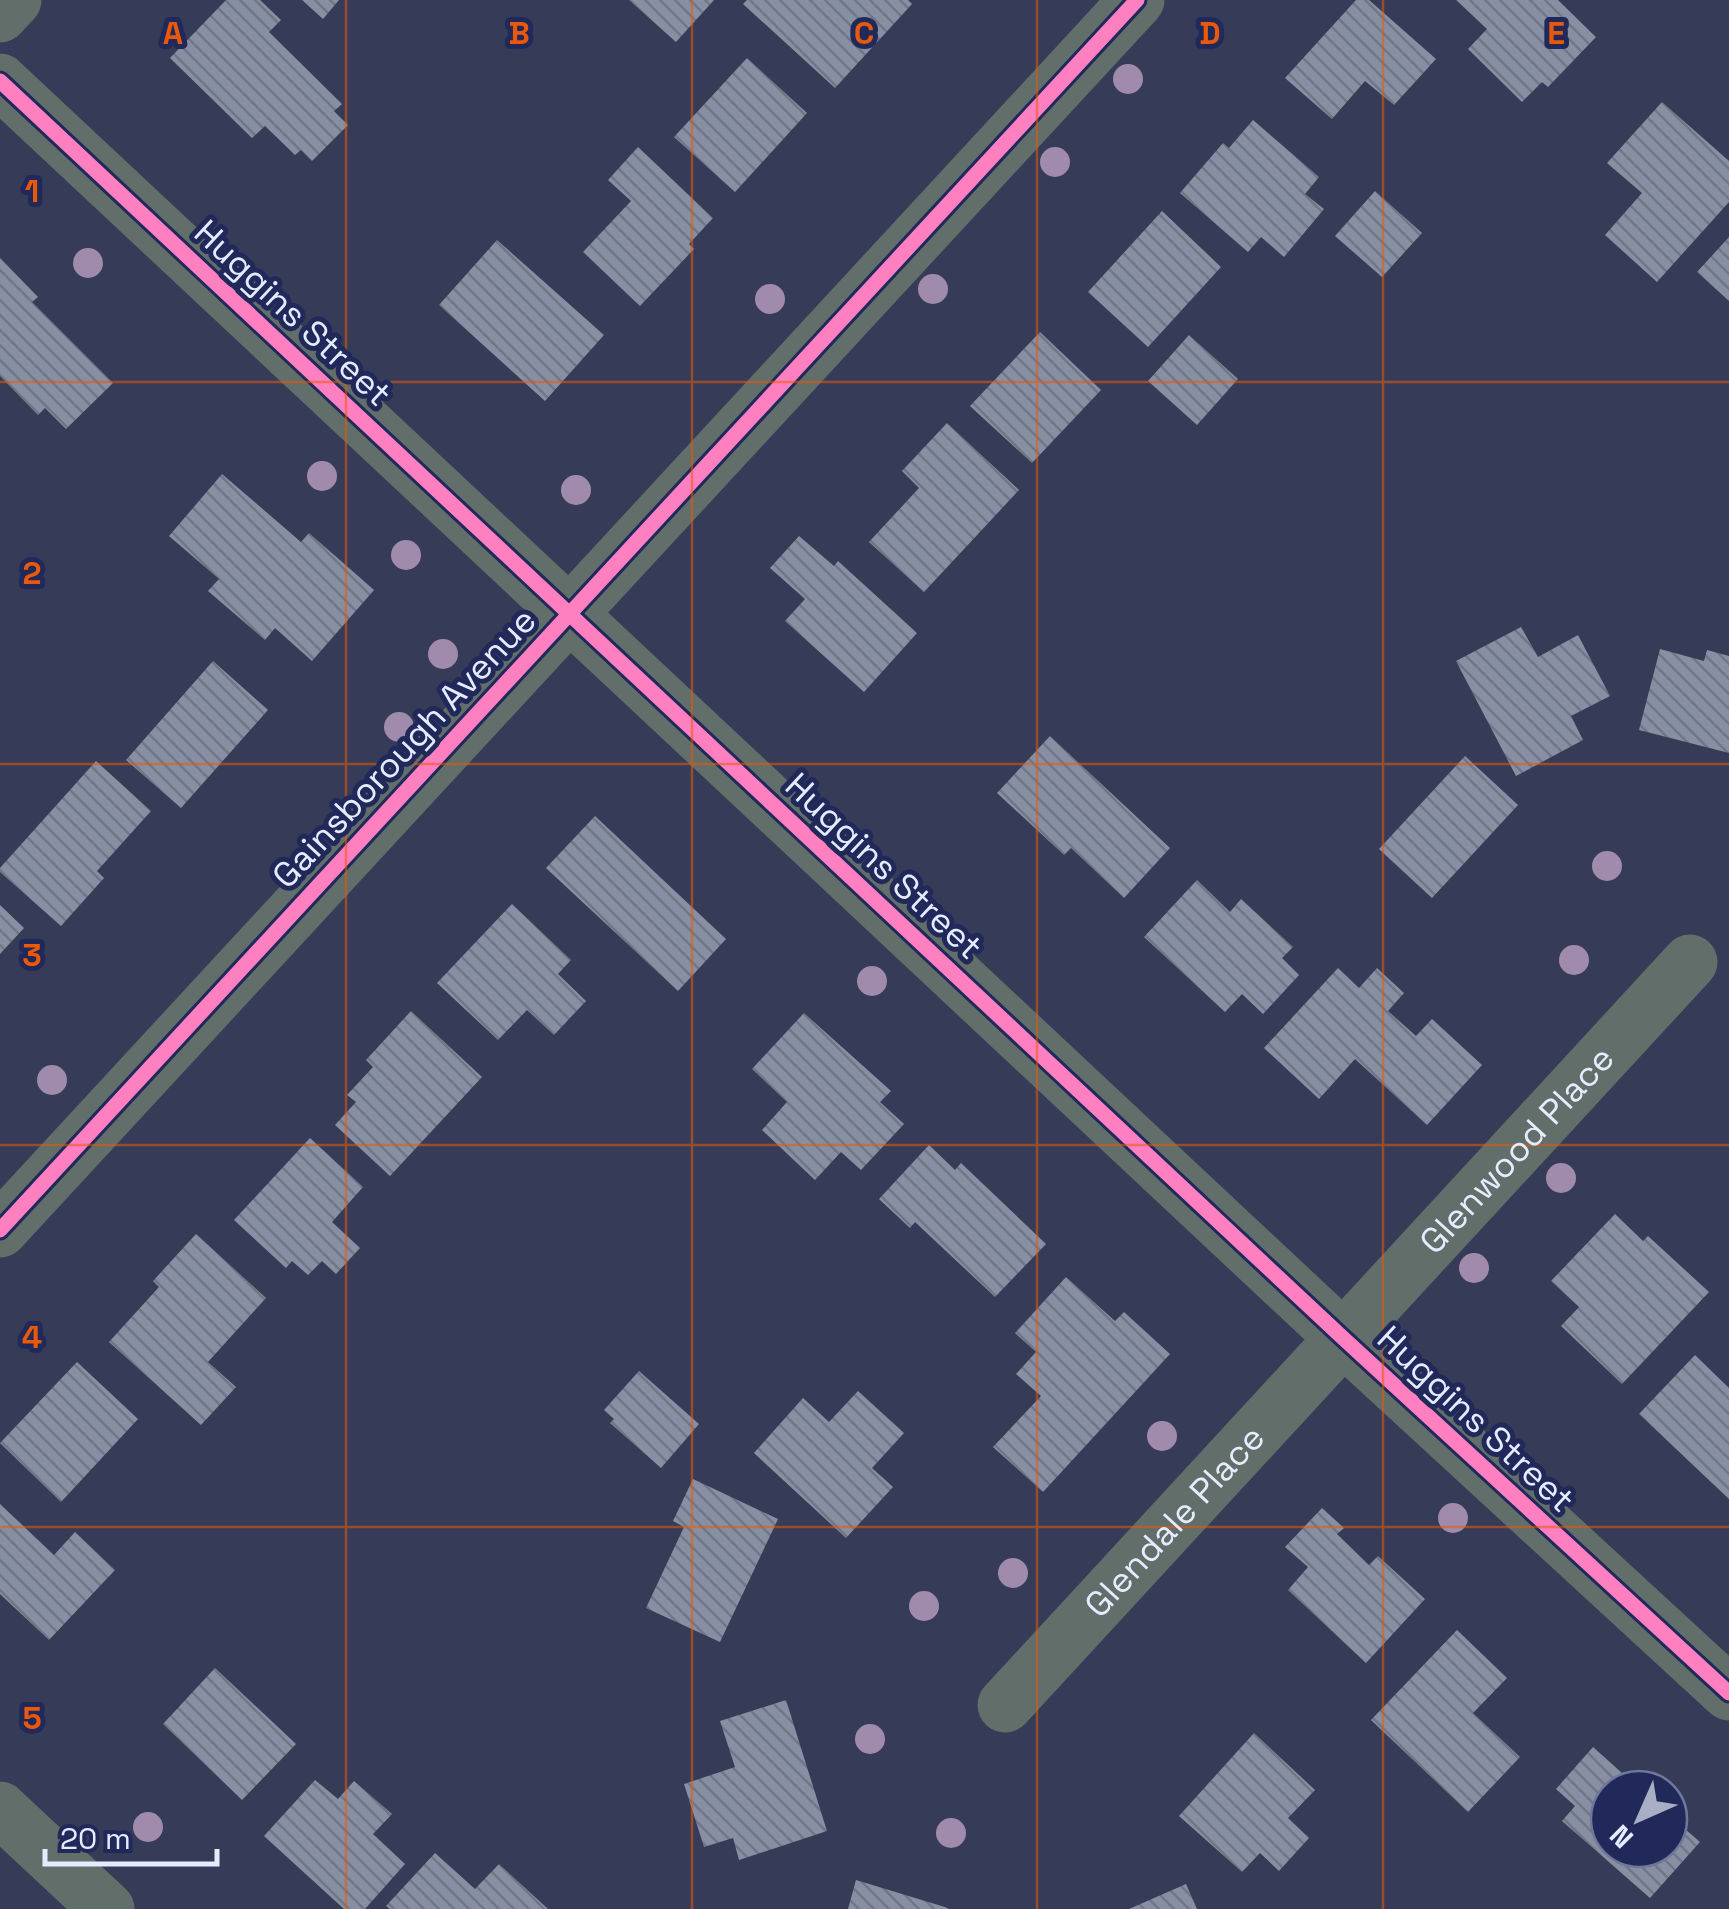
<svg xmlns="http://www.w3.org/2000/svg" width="1729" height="1909" viewBox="0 0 1729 1909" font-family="'Space Grotesk',sans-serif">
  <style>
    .building { fill: url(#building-back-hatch) }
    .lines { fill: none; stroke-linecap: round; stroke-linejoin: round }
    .minor { stroke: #616e6a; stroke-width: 55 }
    .cycleway-casing { stroke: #202959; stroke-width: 21 }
    .cycleway { stroke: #ff80c0; stroke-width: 15 }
    .tree { fill: #a18bac }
    .grid { fill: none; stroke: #e8590c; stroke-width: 2.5; stroke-opacity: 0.55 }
    .labels { text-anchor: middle; stroke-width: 10; stroke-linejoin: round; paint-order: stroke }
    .street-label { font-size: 35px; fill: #e6ecff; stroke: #202959 }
    .grid-label { font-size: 32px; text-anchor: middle; font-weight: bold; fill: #e8590c; stroke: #202959; stroke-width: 10; stroke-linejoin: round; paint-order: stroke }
  </style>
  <defs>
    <pattern id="building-back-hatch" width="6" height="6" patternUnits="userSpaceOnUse" patternTransform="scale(2.5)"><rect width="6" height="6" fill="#8790a3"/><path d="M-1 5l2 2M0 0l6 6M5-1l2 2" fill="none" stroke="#707685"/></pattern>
  </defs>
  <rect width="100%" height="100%" fill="#363c57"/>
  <path class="building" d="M226 0H260L281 20 269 32 342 104 334 111 348 125 312 161 301 150 295 155 265 126 252 138 170 58Z
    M302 0H339L323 19Z
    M629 0H714L676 42Z
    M747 0H908L912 4 835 88 743 4Z
    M1356 0H1369L1436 59 1394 105 1365 81 1332 119 1285 78Z
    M1456 0H1558L1596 37 1548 87 1542 82 1522 102 1468 49 1487 29Z
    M747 58 807 113 735 192 674 137Z
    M1662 102 1729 161V202L1657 282 1605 235 1642 193 1607 163Z
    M1253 120 1319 177 1305 194 1324 209 1284 257 1261 237 1248 252 1180 193 1223 143 1229 148Z
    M638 147 713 218 689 244 694 249 640 306 583 252 631 201 608 180Z
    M1375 191 1422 233 1382 277 1335 236Z
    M1162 211 1221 267 1148 347 1088 292Z
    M1729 237V301L1697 272Z
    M497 240 604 335 545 401 439 305Z
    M0 258 38 297 32 302 113 383 66 429 45 408 38 415 0 376Z
    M1040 332 1101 390 1032 463 970 406Z
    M1189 335 1238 379 1197 425 1148 381Z
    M947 423 1019 490 924 592 869 542 919 488 902 471Z
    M222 474 301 542 309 533 374 590 312 661 275 628 265 640 208 591 219 579 169 536Z
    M799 536 834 566 838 561 917 633 864 692 785 621 805 599 770 568Z
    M1521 627 1538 657 1578 635 1610 696 1571 716 1583 740 1516 776 1456 661Z
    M1660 649 1704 661 1707 650 1729 656V753L1639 730Z
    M213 661 268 710 181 808 126 760Z
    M1050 736 1170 848 1124 898 1071 848 1064 855 997 793Z
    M1465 756 1518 805 1432 898 1379 849Z
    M96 761 151 811 97 871 104 878 61 926 0 872V868Z
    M595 816 726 939 678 991 546 868Z
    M1197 880 1230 912 1241 899 1293 947 1282 958 1299 975 1263 1014 1242 994 1225 1012 1144 937Z
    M512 904 571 960 558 974 586 1001 554 1035 527 1010 498 1040 437 983Z
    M0 905 24 928 0 954Z
    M1338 968 1359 988 1377 968 1404 993 1388 1011 1416 1036 1432 1019 1482 1065 1427 1125 1355 1059 1319 1099 1264 1048Z
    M411 1011 482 1077 390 1176 335 1125 356 1102 347 1095 373 1067 366 1060Z
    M804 1013 891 1091 880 1102 904 1124 861 1170 841 1152 815 1180 762 1130 787 1102 752 1069Z
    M310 1138 363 1187 332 1222 360 1248 336 1274 322 1261 308 1275 292 1261 286 1268 234 1220Z
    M929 1145 955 1170 961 1163 1046 1244 995 1297 915 1222 910 1228 879 1199Z
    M1615 1214 1643 1241 1648 1236 1709 1292 1622 1384 1561 1326 1579 1307 1551 1281Z
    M196 1234 266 1298 208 1362 236 1387 201 1425 109 1342 159 1287 153 1281Z
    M1066 1277 1115 1321 1124 1312 1170 1354 1043 1492 993 1447 1041 1396 1016 1374 1036 1352 1015 1333Z
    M1695 1355 1729 1388V1499L1639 1414Z
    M77 1362 138 1419 61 1502 0 1443Z
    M639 1371 699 1424 661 1468 610 1423 614 1419 604 1410Z
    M858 1391 904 1433 872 1468 893 1487 846 1538 754 1453 803 1398 829 1422Z
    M693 1479 778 1519 720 1642 646 1608 684 1527 673 1521Z
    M0 1504 54 1555 75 1532 115 1570 49 1640 0 1594Z
    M1322 1508 1344 1528 1337 1534 1369 1565 1378 1556 1425 1599 1366 1663 1288 1590 1308 1567 1285 1547Z
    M1457 1630 1507 1678 1473 1713 1520 1757 1468 1812 1371 1720Z
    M215 1668 296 1744 242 1800 163 1724Z
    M786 1700 827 1831 739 1860 733 1838 704 1847 684 1784 735 1767 720 1721Z
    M1254 1733 1315 1790 1288 1818 1309 1838 1279 1871 1260 1853 1242 1872 1179 1816Z
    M1593 1747 1640 1789H1609V1849H1669V1815L1700 1842 1650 1898 1562 1821 1575 1806 1556 1789Z
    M315 1780 338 1799 354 1781 392 1814 373 1834 405 1864 365 1909H344L264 1836Z
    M435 1853 475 1889 499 1864 548 1909H390L386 1906Z
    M856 1880 948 1908V1909H848Z
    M1186 1884 1197 1909H1129Z"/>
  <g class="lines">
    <g class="minor">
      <path d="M0 15 14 0"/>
      <path d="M0 81 1343 1338 1729 1693"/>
      <path d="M0 1230 1137 0"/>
      <path id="s1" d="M1005 1705 1690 962"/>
      <path d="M0 1809 107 1909"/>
    </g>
    <defs>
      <path id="cycleway" d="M0 81 1343 1338 1729 1693
        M0 1230 1137 0"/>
    </defs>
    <use href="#cycleway" class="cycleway-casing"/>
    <use href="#cycleway" class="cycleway"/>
  </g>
  <g class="tree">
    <circle cx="1128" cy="79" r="15"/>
    <circle cx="1055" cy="162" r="15"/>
    <circle cx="88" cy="263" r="15"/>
    <circle cx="933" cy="289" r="15"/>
    <circle cx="770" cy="299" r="15"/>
    <circle cx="322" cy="476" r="15"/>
    <circle cx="576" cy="490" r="15"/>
    <circle cx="406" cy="555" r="15"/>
    <circle cx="443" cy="654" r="15"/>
    <circle cx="399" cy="727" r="15"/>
    <circle cx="1607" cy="866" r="15"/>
    <circle cx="1574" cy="960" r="15"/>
    <circle cx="872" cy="981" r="15"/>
    <circle cx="52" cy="1080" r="15"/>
    <circle cx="1561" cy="1178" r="15"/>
    <circle cx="1474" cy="1268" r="15"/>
    <circle cx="1162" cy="1436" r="15"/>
    <circle cx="1453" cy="1518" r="15"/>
    <circle cx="1013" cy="1573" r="15"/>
    <circle cx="924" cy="1606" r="15"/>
    <circle cx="870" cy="1739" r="15"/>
    <circle cx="148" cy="1827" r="15"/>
    <circle cx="951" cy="1833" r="15"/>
  </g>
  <path class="grid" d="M346 0V1909M692 0V1909M1037 0V1909M1383 0V1909M0 382H1729M0 764H1729M0 1145H1729M0 1527H1729"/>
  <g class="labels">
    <g class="street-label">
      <text transform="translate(293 313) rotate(43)" y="12">Huggins Street</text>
      <text transform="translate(404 748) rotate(-47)" y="12">Gainsborough Avenue</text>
      <text transform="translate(884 866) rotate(43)" y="12">Huggins Street</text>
      <text dy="12" stroke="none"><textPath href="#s1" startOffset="755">Glenwood Place</textPath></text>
      <text transform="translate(1476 1419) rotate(43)" y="12">Huggins Street</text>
      <text dy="12" stroke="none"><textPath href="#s1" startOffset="250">Glendale Place</textPath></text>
    </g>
  </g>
  <g class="grid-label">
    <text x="173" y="44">A</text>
    <text x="519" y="44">B</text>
    <text x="864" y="44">C</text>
    <text x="1210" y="44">D</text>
    <text x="1556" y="44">E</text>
    <text x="32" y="202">1</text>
    <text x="32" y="584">2</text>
    <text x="32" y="966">3</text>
    <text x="32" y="1348">4</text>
    <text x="32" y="1729">5</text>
  </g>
  <g transform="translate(1639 1819) rotate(225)"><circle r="48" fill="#202959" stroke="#6f779b" stroke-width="2.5"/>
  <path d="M0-8L18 38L0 25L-18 38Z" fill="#a8aec4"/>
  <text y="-15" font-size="28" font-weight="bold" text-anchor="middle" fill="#e6ecff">N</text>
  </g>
  <path d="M45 1849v15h172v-15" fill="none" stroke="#e6ecff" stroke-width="5"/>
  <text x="60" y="1849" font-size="30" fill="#e6ecff" stroke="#202959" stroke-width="8" paint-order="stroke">20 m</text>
</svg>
